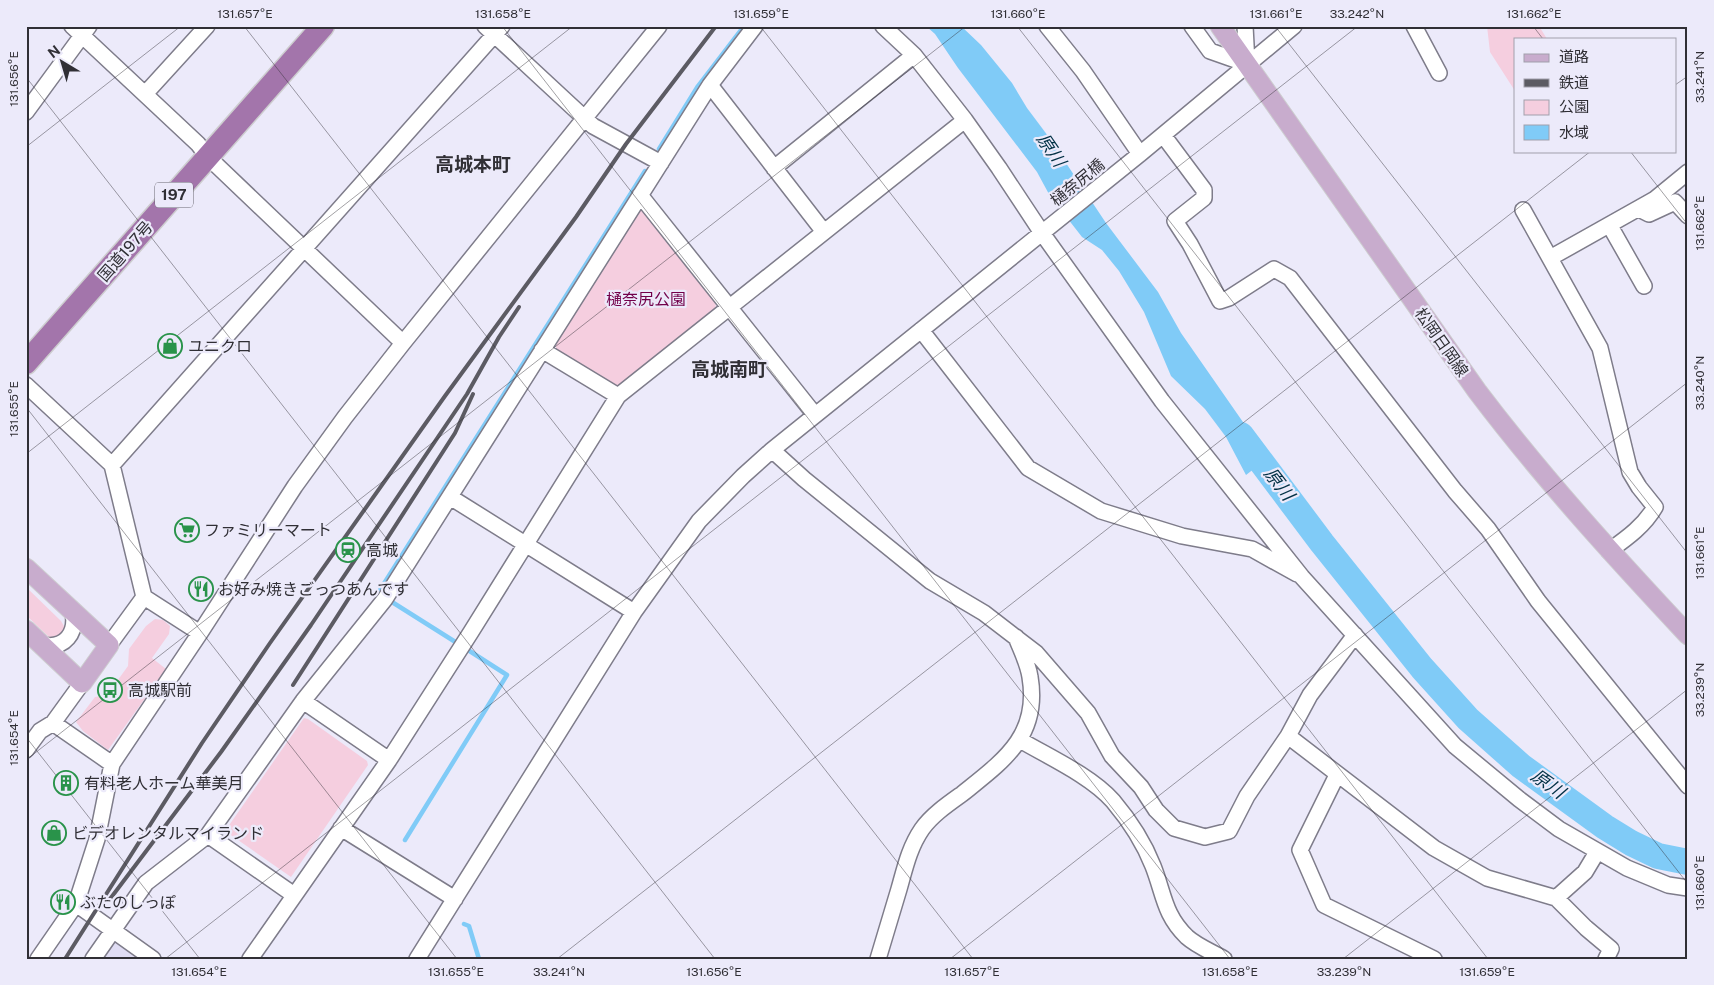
<svg xmlns="http://www.w3.org/2000/svg" width="1714" height="985" viewBox="0 0 1714 985" font-family="'Public Sans','Noto Sans JP',sans-serif">
  <style>
    .built { fill: #e0ddf4 }
    .green { fill: #f5cedf }
    .water { fill: #80cbf7 }
    .lines { fill: none; stroke-linecap: round; stroke-linejoin: round }
    .stream { stroke: #80cbf7; stroke-width: 4.5 }
    .river { stroke: #80cbf7; stroke-width: 26 }
    .minor-casing { stroke: #7e7c8a; stroke-width: 18 }
    .major-casing { stroke: #cdcdcf; stroke-width: 21 }
    .highway-casing { stroke: #cdcdcf; stroke-width: 25 }
    .minor { stroke: #fff; stroke-width: 15 }
    .major { stroke: #c8accd; stroke-width: 19 }
    .highway { stroke: #a375ab; stroke-width: 22 }
    .rail { stroke: #5c5b63; stroke-width: 4 }
    .ticks { fill: none; stroke: #302f35; stroke-width: 1; stroke-opacity: 0.45 }
    .labels { text-anchor: middle; stroke-width: 4.5; stroke-linejoin: round; paint-order: stroke }
    .shield { fill: #eceafa; stroke: #686770; stroke-width: 1 }
    .shield-label { font-size: 15px; font-weight: bold; fill: #302f35 }
    .street-label { font-size: 16px; fill: #302f35; stroke: #eceafa }
    .park-label { font-size: 16px; fill: #72004a; stroke: #eceafa }
    .poi-label { font-size: 16px; fill: #302f35; stroke: #eceafa; text-anchor: start }
    .water-label { font-size: 18px; font-style: italic; fill: #013045; stroke: #eceafa }
    .quarter-label { font-size: 19px; font-weight: bold; fill: #302f35; stroke: #eceafa }
    .neatline { fill: none; stroke: #302f35; stroke-width: 2 }
    .ticks-label { font-size: 12px; text-anchor: middle; fill: #302f35 }
  </style>
  <rect width="100%" height="100%" fill="#eceafa"/>
  <path class="built" d="M114 940 140 959H101Z"/>
  <path class="green" d="M1487 26H1539L1547 39H1515V91L1490 52Z
    M639 210H644L716 302 715 311 621 386H613L557 351 555 344Z
    M26 587 61 621 65 628 62 636 53 639 49 637 26 615Z
    M155 619 163 620 170 626 169 634 152 658 166 669 108 750 83 731 76 722 95 697 107 695 128 666 129 649 146 626Z
    M304 718 308 719 367 761 368 765 291 877 225 831Z"/>
  <path class="water" d="M926 26H961L981 45 1012 83 1027 108 1048 136 1106 223 1158 292 1181 333 1268 458 1246 475 1226 437 1205 409 1171 376 1144 312 1119 271 1102 250 1082 237 1050 196 1037 172 958 68 935 34Z"/>
  <g class="lines">
    <path class="stream" d="M659 149 698 86 744 26
      M379 594 378 593 645 171
      M392 602 457 643
      M405 840 507 675 468 650
      M464 924 469 926 479 959"/>
    <path class="river" d="M1241 435 1322 543 1422 668 1468 719 1521 766 1605 827 1631 843 1658 856 1688 862"/>
    <defs>
      <path id="minor" d="M72 26 198 144 208 157 403 343
        M485 26 593 126 661 163
        M883 26 914 55 965 120 999 168 1042 233 1162 401 1302 577 1455 746 1519 799 1559 829 1627 868 1668 885 1688 888
        M1047 26 1083 71 1140 154
        M1192 26 1210 51 1247 64
        M1245 26 1247 64
        M1414 26 1439 73
        M710 85 824 232
        M145 94 207 26
        M26 112 89 26
        M1163 135 1204 190V198L1175 221 1190 244 1220 301 1229 298 1274 269 1290 278 1455 491 1488 529 1538 601 1688 786
        M774 168 914 55
        M640 195 815 415
        M1639 209 1649 214 1675 202 1688 216
        M1523 210 1600 348 1630 472 1639 487 1655 507C1644 526 1627 538 1609 551
        M1610 226 1644 286
        M1550 258 1655 199 1688 172
        M921 330 1028 468 1101 511 1182 536 1252 549 1297 574
        M542 350 618 396
        M26 385 112 465 144 597 200 633
        M772 450 804 479 930 581 984 613 1036 653 1088 713 1112 756 1141 787 1156 810 1174 828 1205 837 1229 831 1247 796 1288 736 1310 695 1355 635
        M112 465 502 26
        M450 497 634 612
        M43 645C65 649 77 633 73 612
        M109 645 144 597
        M303 701 389 760
        M53 723 112 764
        M1288 736 1434 848 1487 878 1556 898 1585 872 1597 852
        M1020 740C1049 757 1091 776 1113 801 1129 820 1144 843 1153 866 1164 894 1164 915 1187 937 1197 946 1212 952 1224 959
        M26 750 40 731 53 723 82 683
        M1337 775 1300 850 1324 905 1434 959
        M341 828 455 899
        M208 835 294 895
        M1556 898 1586 928 1611 949 1606 959
        M76 904 153 959
        M38 959 76 904 97 839 112 764 200 633 295 486 345 417 403 343 659 26
        M93 959 146 883 208 835 303 701 385 599 710 85 755 26
        M250 959 389 760 471 632 618 396 965 120
        M417 959 634 612 699 521 743 476 772 450 1140 154 1294 26
        M878 959C885 936 892 912 899 889 905 868 909 848 922 829 932 815 948 804 962 794 1003 761 1040 736 1030 677 1028 663 1021 650 1016 637"/>
      <path id="major" d="M1220 26 1477 391C1542 477 1614 556 1688 635
        M26 568 109 645 82 683 26 630"/>
      <path id="highway" d="M26 363 323 26"/>
    </defs>
    <use href="#minor" class="minor-casing"/>
    <use href="#major" class="major-casing"/>
    <use href="#highway" class="highway-casing"/>
    <use href="#minor" class="minor"/>
    <use href="#major" class="major"/>
    <use href="#highway" class="highway"/>
    <path class="rail" d="M293 685 455 433 473 394
      M110 899 221 752 311 625 467 394 499 337 519 307
      M65 959 202 743 270 643 445 396 576 217 626 144 716 26"/>
  </g>
  <path class="ticks" d="M244 26 973 959M502 26 1230 959M760 26 1488 959M1017 26 1688 884M1275 26 1688 554M1533 26 1543 39M26 77 715 959M1675 85 1688 76M26 147 181 26M1630 151 1688 225M26 407 457 959M26 454 573 26M26 737 200 959M26 760 966 26M165 959 1358 26M557 959 1591 151M950 959 1688 382M1343 959 1688 689"/>
  <defs>
    <symbol id="shop-ring" viewBox="-11 -11 22 22"><circle r="9.5" fill="#eceafa" stroke="#29934a" stroke-width="1.5"/><path d="M-5-2.5h2.3a2.7 3.5 0 0 1 5.4 0H5L5.5 6h-11ZM-1.5-2.5h3a1.5 2.3 0 0 0-3 0Z" fill="#29934a"/></symbol>
    <symbol id="supermarket-ring" viewBox="-11 -11 22 22"><circle r="9.5" fill="#eceafa" stroke="#29934a" stroke-width="1.5"/><path d="M-6-5.5h2.5l.6 2H6L4.5 2H-2.5L-4.4-4H-6ZM-1.5 3.2a1.3 1.3 0 1 0 .1 0ZM3 3.2a1.3 1.3 0 1 0 .1 0Z" fill="#29934a"/></symbol>
    <symbol id="station-ring" viewBox="-11 -11 22 22"><circle r="9.5" fill="#eceafa" stroke="#29934a" stroke-width="1.5"/><path d="M-3-6H3Q5-6 5-4V2Q5 4 3 4L4.5 6H3L1.5 4h-3L-3 6H-4.5L-3 4Q-5 4-5 2V-4Q-5-6-3-6ZM-3.5-4v3h7v-3ZM-3.5 1v1.5H-2V1ZM2 1v1.5H3.5V1Z" fill="#29934a"/></symbol>
    <symbol id="restaurant-ring" viewBox="-11 -11 22 22"><circle r="9.5" fill="#eceafa" stroke="#29934a" stroke-width="1.5"/><path d="M-5-6h1v4h1v-4h1v4h1v-4h1v5L-1.5 .5V6h-2V.5L-5-1ZM5-6V6H3V1.5H1.5Q1.5-4 5-6Z" fill="#29934a"/></symbol>
    <symbol id="bus-ring" viewBox="-11 -11 22 22"><circle r="9.5" fill="#eceafa" stroke="#29934a" stroke-width="1.5"/><path d="M-5-6H5V4H4V6H2V4H-2V6H-4V4H-5ZM-3.5-4V0h7V-4ZM-3.5 1.2v1.5H-2V1.2ZM2 1.2v1.5H3.5V1.2Z" fill="#29934a"/></symbol>
    <symbol id="building-ring" viewBox="-11 -11 22 22"><circle r="9.5" fill="#eceafa" stroke="#29934a" stroke-width="1.5"/><path d="M-4-6H4V6H1V3H-1V6H-4ZM-2.5-4.3h1.7v1.8h-1.7ZM.8-4.3h1.7v1.8H.8ZM-2.5-1h1.7V.8h-1.7ZM.8-1h1.7V.8H.8Z" fill="#29934a"/></symbol>
  </defs>
  <g fill-rule="evenodd">
    <use href="#shop-ring" x="156" y="332" width="28" height="28"/>
    <use href="#supermarket-ring" x="173" y="516" width="28" height="28"/>
    <use href="#station-ring" x="334" y="536" width="28" height="28"/>
    <use href="#restaurant-ring" x="187" y="575" width="28" height="28"/>
    <use href="#bus-ring" x="96" y="676" width="28" height="28"/>
    <use href="#building-ring" x="52" y="769" width="28" height="28"/>
    <use href="#shop-ring" x="40" y="819" width="28" height="28"/>
    <use href="#restaurant-ring" x="49" y="888" width="28" height="28"/>
  </g>
  <g class="labels">
    <rect class="shield" x="155" y="182.5" width="38" height="25" rx="4"/>
    <g class="shield-label">
      <text x="174" y="200">197</text>
    </g>
    <g class="street-label">
      <text transform="translate(1077 182) rotate(-39)" y="6">樋奈尻橋</text>
      <text transform="translate(125 251) rotate(-49)" y="6">国道197号</text>
      <text transform="translate(1442 342) rotate(55)" y="6">松岡日岡線</text>
    </g>
    <g class="park-label">
      <text x="646" y="305">樋奈尻公園</text>
    </g>
    <g class="poi-label">
      <text x="188" y="352">ユニクロ</text>
      <text x="204" y="536">ファミリーマート</text>
      <text x="366" y="556">高城</text>
      <text x="218" y="595">お好み焼きごっつあんです</text>
      <text x="128" y="696">高城駅前</text>
      <text x="84" y="789">有料老人ホーム華美月</text>
      <text x="72" y="839">ビデオレンタルマイランド</text>
      <text x="80" y="908">ぶたのしっぽ</text>
    </g>
    <g class="water-label">
      <text transform="translate(1051 150) rotate(56)" y="6">原川</text>
      <text transform="translate(1279 484) rotate(52)" y="6">原川</text>
      <text transform="translate(1548 784) rotate(35)" y="6">原川</text>
    </g>
    <g class="quarter-label">
      <text x="473" y="171">高城本町</text>
      <text x="729" y="376">高城南町</text>
    </g>
  </g>
  <rect width="1714" height="985" fill="none" stroke="#eceafa" stroke-width="55"/>
  <rect x="1514" y="38" width="162" height="115" fill="#eceafa" stroke="#a19fab"/>
  <rect x="1524" y="54" width="25" height="8" fill="#c8accd" stroke="#a19fab"/>
  <text x="1559" y="62" font-size="15" fill="#302f35">道路</text>
  <rect x="1524" y="79" width="25" height="8" fill="#5c5b63" stroke="#a19fab"/>
  <text x="1559" y="88" font-size="15" fill="#302f35">鉄道</text>
  <rect x="1524" y="100" width="25" height="15" fill="#f5cedf" stroke="#a19fab"/>
  <text x="1559" y="112" font-size="15" fill="#302f35">公園</text>
  <rect x="1524" y="125" width="25" height="15" fill="#80cbf7" stroke="#a19fab"/>
  <text x="1559" y="138" font-size="15" fill="#302f35">水域</text>
  <g transform="translate(62 62) rotate(322)" stroke="#eceafa" stroke-width="4" paint-order="stroke">
  <path d="M0-4L9 19L0 12L-9 19Z" fill="#302f35"/>
  <text y="-8" font-size="14" font-weight="bold" text-anchor="middle" fill="#302f35">N</text>
  </g>
  <rect x="28" y="28" width="1658" height="930" class="neatline"/>
  <g class="ticks-label">
    <text x="245" y="18">131.657°E</text>
    <text x="503" y="18">131.658°E</text>
    <text x="761" y="18">131.659°E</text>
    <text x="1018" y="18">131.660°E</text>
    <text x="1276" y="18">131.661°E</text>
    <text x="1357" y="18">33.242°N</text>
    <text x="1534" y="18">131.662°E</text>
    <text transform="translate(1700 77) rotate(-90)" y="4">33.241°N</text>
    <text transform="translate(14 79) rotate(-90)" y="4">131.656°E</text>
    <text transform="translate(1700 223) rotate(-90)" y="4">131.662°E</text>
    <text transform="translate(1700 383) rotate(-90)" y="4">33.240°N</text>
    <text transform="translate(14 409) rotate(-90)" y="4">131.655°E</text>
    <text transform="translate(1700 553) rotate(-90)" y="4">131.661°E</text>
    <text transform="translate(1700 690) rotate(-90)" y="4">33.239°N</text>
    <text transform="translate(14 738) rotate(-90)" y="4">131.654°E</text>
    <text transform="translate(1700 883) rotate(-90)" y="4">131.660°E</text>
    <text x="199" y="976">131.654°E</text>
    <text x="456" y="976">131.655°E</text>
    <text x="559" y="976">33.241°N</text>
    <text x="714" y="976">131.656°E</text>
    <text x="972" y="976">131.657°E</text>
    <text x="1230" y="976">131.658°E</text>
    <text x="1344" y="976">33.239°N</text>
    <text x="1487" y="976">131.659°E</text>
  </g>
</svg>
